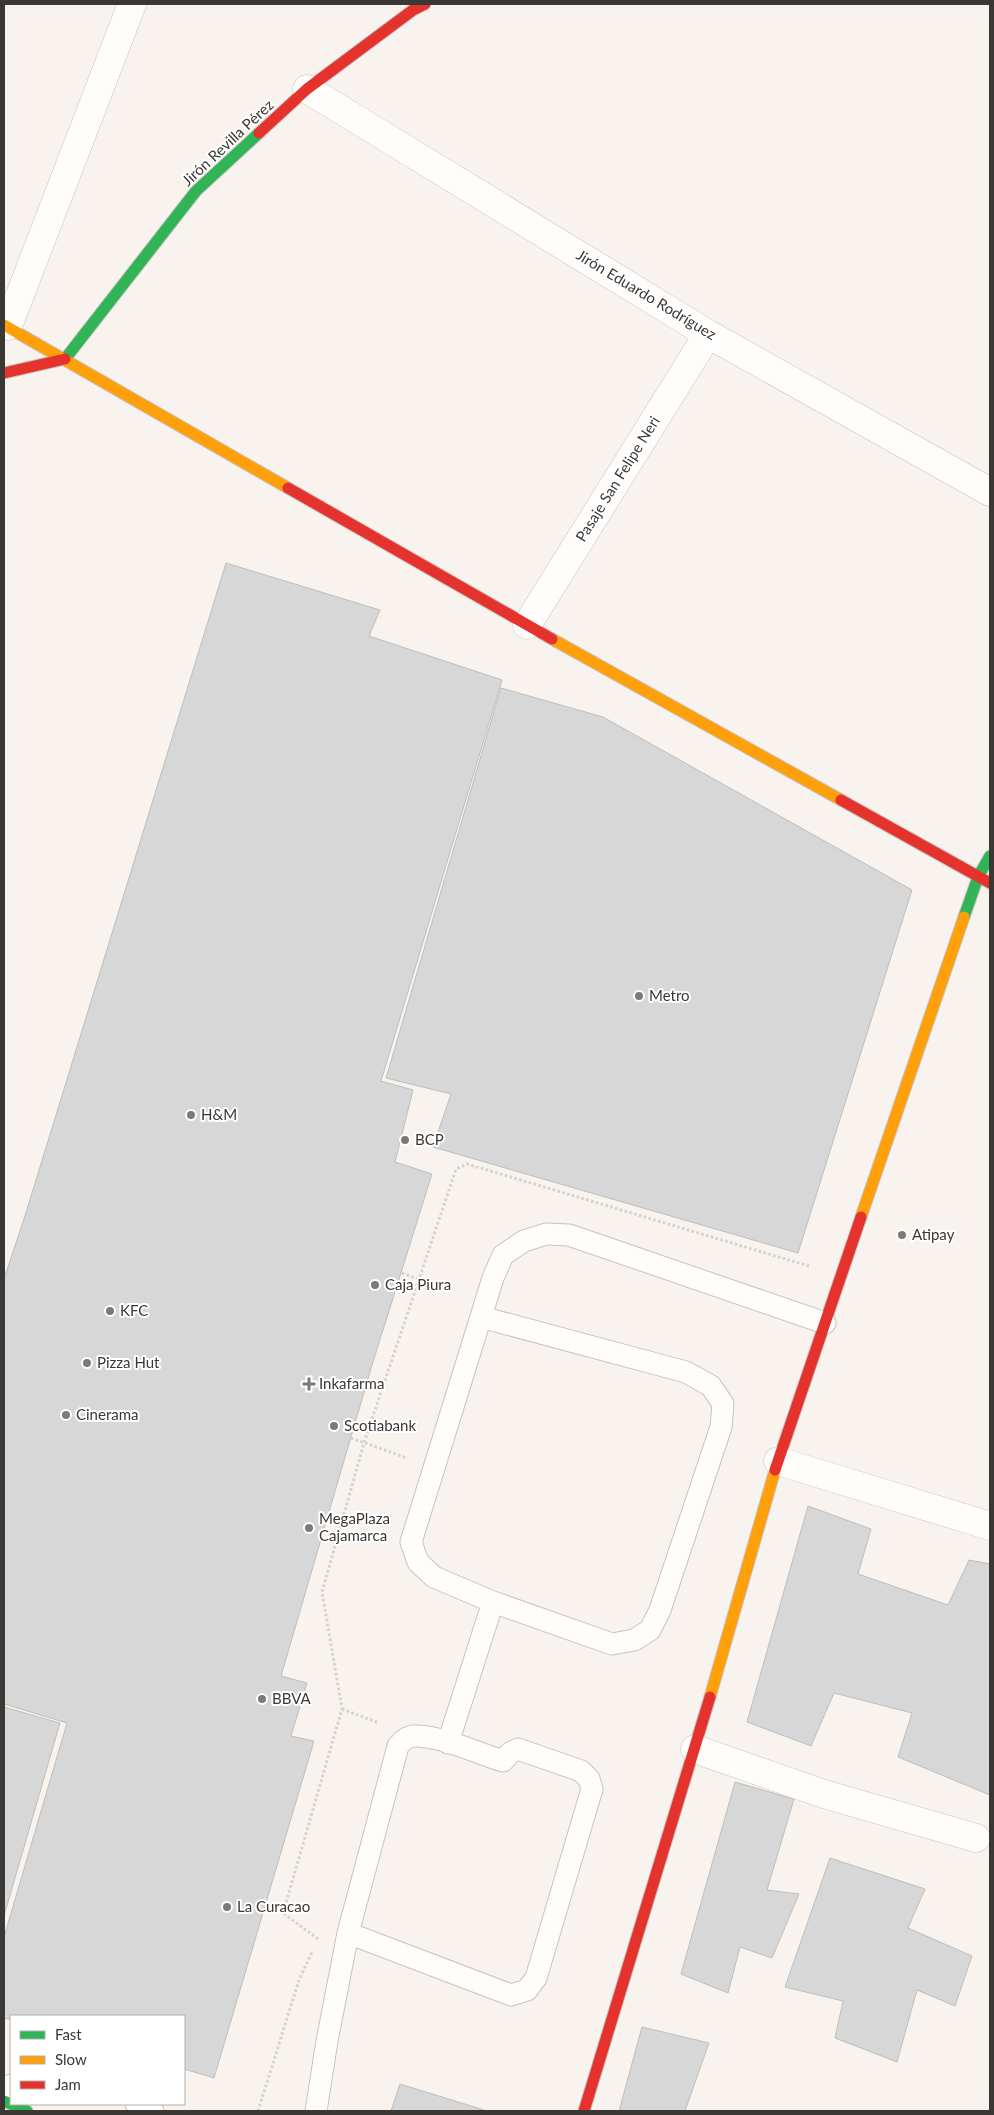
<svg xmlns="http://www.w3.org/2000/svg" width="994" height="2115" viewBox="0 0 994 2115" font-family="Lato,sans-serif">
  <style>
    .building { fill: #d6d7d6; stroke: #bebebd }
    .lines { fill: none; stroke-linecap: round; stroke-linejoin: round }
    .lane-casing { stroke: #c8c3bf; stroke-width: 23 }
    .street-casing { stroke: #c8c3bf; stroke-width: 29 }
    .fast-casing { stroke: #c8c3bf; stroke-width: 13 }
    .slow-casing { stroke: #c8c3bf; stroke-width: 13 }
    .jam-casing { stroke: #c8c3bf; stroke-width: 13 }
    .path { stroke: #d4d2cf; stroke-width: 3; stroke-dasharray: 2.5 2.5; stroke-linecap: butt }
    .lane { stroke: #fefdfc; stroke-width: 21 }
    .street { stroke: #fefdfc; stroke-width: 28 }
    .fast { stroke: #30b455; stroke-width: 11 }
    .slow { stroke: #ff9f0a; stroke-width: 11 }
    .jam { stroke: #e5322d; stroke-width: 11 }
    .poi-dot { fill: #7d7975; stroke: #fff; stroke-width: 2 }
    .labels { text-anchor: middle; stroke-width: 4; stroke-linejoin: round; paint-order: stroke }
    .street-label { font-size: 15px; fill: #3b3734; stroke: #fff }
    .poi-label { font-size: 15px; fill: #3b3734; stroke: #fff; text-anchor: start }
  </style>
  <rect width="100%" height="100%" fill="#f8f3ee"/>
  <path class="building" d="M226 563 380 610 369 636 502 680 381 1081 413 1090 395 1162 432 1174 372 1365 281 1676 307 1683 291 1736 314 1741 214 2078 184 2069V2016H11V2020L4 2018V1937L67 1723 4 1704V1279L24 1219Z
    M501 688 603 717 912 890 798 1253 433 1147 451 1094 386 1078Z
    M808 1506 871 1529 858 1574 948 1605 969 1560 990 1564V1795L898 1757 912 1713 834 1693 811 1746 747 1722Z
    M4 1707 60 1723 4 1916Z
    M735 1782 794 1799 767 1890 799 1894 772 1958 740 1947 728 1993 681 1974Z
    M830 1858 925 1889 908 1928 972 1956 955 2006 917 1990 897 2062 835 2038 843 2001 785 1987Z
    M642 2027 709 2043 685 2111H619Z
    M400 2084 484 2110V2111H391Z"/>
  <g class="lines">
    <defs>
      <path id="lane" d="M481 1317 686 1372 711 1386 723 1404 721 1427 660 1610 650 1630 634 1640 612 1644 493 1602
        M448 1743 493 1602 434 1577 418 1562 411 1542 493 1278 503 1255 524 1241 546 1234 569 1235 825 1323
        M4 2088 11 2085
        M136 2104 153 2111
        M316 2111 327 2041 348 1933 398 1746C403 1740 409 1735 417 1736 444 1737 477 1753 503 1761L510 1753 518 1749 581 1771 589 1779 592 1789 536 1978 527 1990 511 1995 348 1933"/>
      <path id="street" d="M307 89 708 334 990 492
        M8 326 132 4
        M527 625 708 334
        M778 1461 990 1526
        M695 1749 824 1794 976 1838"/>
      <path id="fast" d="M65 359 196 191 259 133
        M964 917 978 877 990 856
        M4 2101 27 2111"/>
      <path id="slow" d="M4 325 288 488
        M552 639 841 800
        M861 1217 964 917
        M710 1697 775 1470"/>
      <path id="jam" d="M259 133 307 89 413 10 425 4
        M4 373 65 359
        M288 488 552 639
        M841 800 990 883
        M775 1470 861 1217
        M584 2111 710 1697"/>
    </defs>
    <use href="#lane" class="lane-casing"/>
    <use href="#street" class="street-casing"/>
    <use href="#fast" class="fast-casing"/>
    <use href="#slow" class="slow-casing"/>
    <use href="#jam" class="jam-casing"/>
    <path class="path" d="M402 1273 419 1279
      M351 1438 407 1458
      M342 1709 379 1723
      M318 1939 283 1913 342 1709 322 1592 364 1443 456 1169 467 1164 809 1266
      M258 2111 299 1980 312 1952"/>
    <use href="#lane" class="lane"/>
    <use href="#street" class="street"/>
    <use href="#fast" class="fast"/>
    <use href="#slow" class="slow"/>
    <use href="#jam" class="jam"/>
  </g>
  <g class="poi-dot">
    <circle cx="639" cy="996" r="5"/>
    <circle cx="191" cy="1115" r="5"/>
    <circle cx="405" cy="1140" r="5"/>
    <circle cx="902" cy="1235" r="5"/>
    <circle cx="375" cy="1285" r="5"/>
    <circle cx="110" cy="1311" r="5"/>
    <circle cx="87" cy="1363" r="5"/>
    <path d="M306.5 1376.5h5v5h5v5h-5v5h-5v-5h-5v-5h5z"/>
    <circle cx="66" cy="1415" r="5"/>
    <circle cx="334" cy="1426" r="5"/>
    <circle cx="309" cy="1528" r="5"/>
    <circle cx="262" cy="1699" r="5"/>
    <circle cx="227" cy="1907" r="5"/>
  </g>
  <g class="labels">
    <g class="street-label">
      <text transform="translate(228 143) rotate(-43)" y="5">Jirón Revilla Pérez</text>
      <text transform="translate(646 295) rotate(31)" y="5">Jirón Eduardo Rodríguez</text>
      <text transform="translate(618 479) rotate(-58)" y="5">Pasaje San Felipe Neri</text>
    </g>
    <g class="poi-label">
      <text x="649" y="1001">Metro</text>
      <text x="201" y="1120">H&amp;M</text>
      <text x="415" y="1145">BCP</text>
      <text x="912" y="1240">Atipay</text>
      <text x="385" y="1290">Caja Piura</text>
      <text x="120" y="1316">KFC</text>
      <text x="97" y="1368">Pizza Hut</text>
      <text x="319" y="1389">Inkafarma</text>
      <text x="76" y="1420">Cinerama</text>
      <text x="344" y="1431">Scotiabank</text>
      <text x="319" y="1524">MegaPlaza<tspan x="319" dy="17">Cajamarca</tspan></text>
      <text x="272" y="1704">BBVA</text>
      <text x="237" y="1912">La Curacao</text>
    </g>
  </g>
  <rect width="994" height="2115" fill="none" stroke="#3b3734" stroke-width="10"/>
  <rect x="10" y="2015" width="175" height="90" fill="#ffffff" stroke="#b1afae"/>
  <rect x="20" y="2031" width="25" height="8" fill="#30b455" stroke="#b1afae"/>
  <text x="55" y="2040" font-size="15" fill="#3b3734">Fast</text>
  <rect x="20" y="2056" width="25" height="8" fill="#ff9f0a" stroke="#b1afae"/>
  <text x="55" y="2065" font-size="15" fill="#3b3734">Slow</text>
  <rect x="20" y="2081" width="25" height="8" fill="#e5322d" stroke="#b1afae"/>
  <text x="55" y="2090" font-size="15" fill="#3b3734">Jam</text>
</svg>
